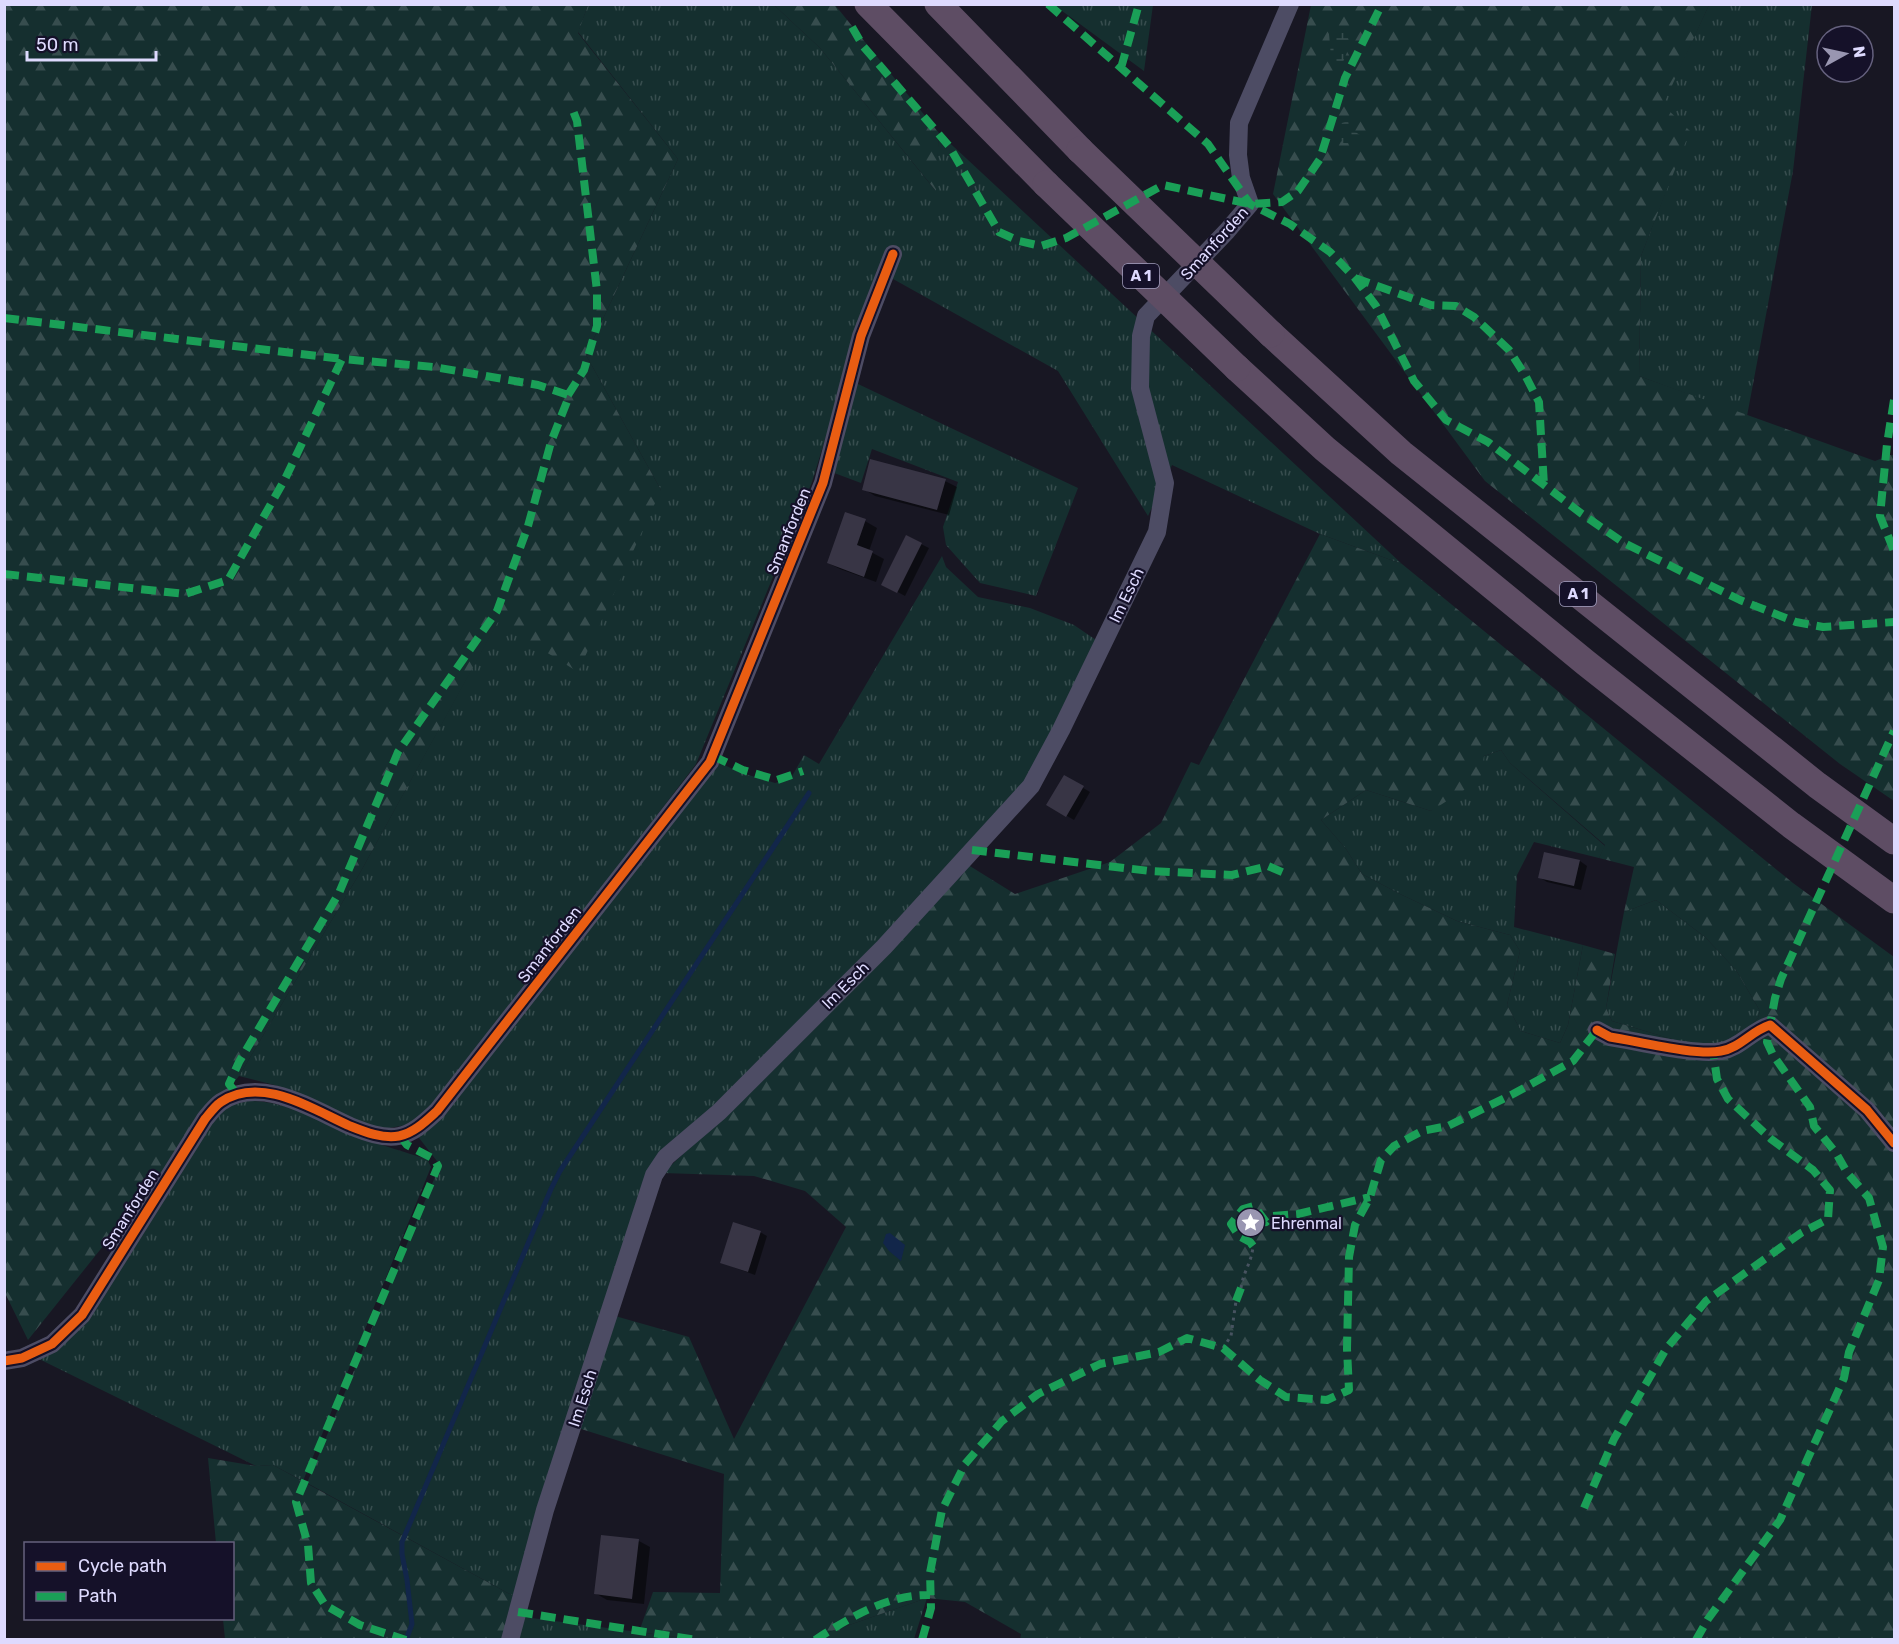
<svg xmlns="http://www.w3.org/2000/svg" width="1899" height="1644" viewBox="0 0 1899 1644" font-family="Rubik,sans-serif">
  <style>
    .grass { fill: url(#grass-tufts) }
    .forest { fill: url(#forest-firs); fill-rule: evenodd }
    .wetland { fill: url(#wetland-marsh) }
    .water { fill: #12264a }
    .shadow { fill: #0007 }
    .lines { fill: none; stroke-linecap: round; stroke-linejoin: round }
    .stream { stroke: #12264a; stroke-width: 5 }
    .building { fill: #383545 }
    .path { stroke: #475360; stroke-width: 3; stroke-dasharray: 3 4.5; stroke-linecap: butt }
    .minor { stroke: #4d4c64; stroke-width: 18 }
    .highway { stroke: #5e4d64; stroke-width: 27 }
    .highway-bridge { stroke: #5e4d64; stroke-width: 27 }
    .quiet { stroke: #1a9f57; stroke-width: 8; stroke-dasharray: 15 8; stroke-linecap: butt }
    .cycleway-casing { stroke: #151129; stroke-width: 13 }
    .cycleway { stroke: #e95d12; stroke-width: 9 }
    .labels { text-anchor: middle; stroke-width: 4.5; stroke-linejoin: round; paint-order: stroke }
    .shield { fill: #151129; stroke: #a29ebe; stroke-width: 1.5 }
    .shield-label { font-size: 15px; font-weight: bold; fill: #dedafe }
    .street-label { font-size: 16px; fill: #dedafe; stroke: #151129 }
    .poi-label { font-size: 16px; fill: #dedafe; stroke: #151129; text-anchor: start }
  </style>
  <defs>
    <pattern id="grass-tufts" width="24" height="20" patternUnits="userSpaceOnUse" patternTransform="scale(1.5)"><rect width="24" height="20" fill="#152f2f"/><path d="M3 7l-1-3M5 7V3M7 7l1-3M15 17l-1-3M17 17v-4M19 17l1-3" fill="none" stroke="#374d4e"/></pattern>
    <pattern id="forest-firs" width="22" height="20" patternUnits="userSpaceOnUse" patternTransform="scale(1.5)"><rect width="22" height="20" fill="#152f2f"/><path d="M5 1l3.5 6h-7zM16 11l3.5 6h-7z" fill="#374d4e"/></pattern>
    <pattern id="wetland-marsh" width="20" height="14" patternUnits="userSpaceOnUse" patternTransform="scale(1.5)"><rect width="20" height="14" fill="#152f2f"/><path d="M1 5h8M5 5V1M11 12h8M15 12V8" fill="none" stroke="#374d4e"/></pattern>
  </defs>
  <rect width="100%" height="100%" fill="#181723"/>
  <path class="grass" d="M588 5H774L820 48 935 190 939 133 1402 564 1320 534 1172 465 1148 516 1058 371 877 270 812 482 696 764 430 1113 406 1125 384 1129 363 1124 278 1086 239 1076 361 871 498 621 661 490 586 355 678 159 578 32Z
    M1054 5H1153L1144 71Z
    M1709 5H1812L1793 171 1747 416 1639 376 1641 256 1689 131 1662 105Z
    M858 384 1078 488 1036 596 980 583 946 545 943 527 958 482 872 449 861 483 829 471Z
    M942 556 946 567 978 597 1030 608 1074 625 1099 642 1029 784 883 942 664 1154 517 1598 307 1483 440 1165 416 1134 716 761 739 772 775 783 791 778 804 755 819 764Z
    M1501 750 1510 763 1605 846 1599 858 1534 842 1517 875 1514 927 1583 945 1568 1025 1560 1043 1521 1031 1507 1005 1520 951 1510 935 1457 921 1400 894 1362 874 1346 849 1321 820 1366 790 1431 811 1484 756Z
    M1656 900 1705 937 1736 970 1760 1011 1758 1018 1740 1038 1715 1047 1675 1040 1612 1021 1606 1008 1624 912Z
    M247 1101C286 1100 325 1123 361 1137 382 1146 405 1152 427 1159L431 1167 303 1481 273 1465 256 1466 35 1357 94 1308 215 1114 230 1105Z
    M927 1598 914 1639H809Z
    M524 1617 691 1639 514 1640Z"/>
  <path class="forest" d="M5 5H588L578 33 678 159 586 355 661 490 578 672 498 622 361 871 239 1076 28 1340 5 1293Z
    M774 5H835L939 133 936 191 820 48Z
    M1311 5H1709L1663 105 1690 131 1641 256 1639 376 1875 461 1890 455H1894V801L1840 764 1485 481 1273 194Z
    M1320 534 1402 564 1793 883 1894 957V1639L1020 1640 1021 1634 965 1602 927 1598 809 1639H691L639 1632 653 1592 720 1593 724 1474 578 1428 615 1316 689 1337 734 1439 846 1227 805 1191 754 1176 663 1173 721 1118 965 863 1015 894 1110 862 1161 823 1191 762 1199 765ZM1501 750 1510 763 1605 845 1599 858 1634 867 1624 912 1656 900 1705 937 1736 970 1760 1011 1758 1018 1740 1038 1715 1047 1675 1040 1612 1021 1606 1008 1615 954 1583 945 1568 1025 1560 1043 1521 1031 1507 1005 1520 951 1510 935 1457 921 1400 894 1362 874 1346 849 1321 820 1366 790 1431 811 1480 780 1484 756Z
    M208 1458 256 1466 273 1465 517 1598 504 1639H225L223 1619 232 1618V1544L216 1543Z"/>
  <path class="wetland" d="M1342 28 1351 43 1340 69 1332 67 1329 34Z
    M1348 121 1352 130 1360 135 1359 144 1343 143 1336 135 1342 123Z"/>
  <path class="water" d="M890 1233 905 1245 901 1261 889 1251 883 1243 886 1234Z"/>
  <path class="shadow" d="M945 481 957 487 949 515 875 496 864 489Z
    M865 521 877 528 869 551 884 559 876 582 840 569 828 563Z
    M907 537 929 548 905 596 883 584Z
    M1065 777 1090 792 1074 820 1048 805Z
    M1580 861 1587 866 1581 890 1547 882 1539 877Z
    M760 1232 767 1236 755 1275 722 1263Z
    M639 1541 650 1547 644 1604 607 1600 595 1593Z"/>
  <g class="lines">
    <path class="stream" d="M406 1640 412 1624 407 1580 402 1554V1542L551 1189 560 1171 809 793"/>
  </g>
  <path class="building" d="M870 459 946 479 937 510 862 490Z
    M845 512 866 519 857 545 873 551 864 577 827 563Z
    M906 535 922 543 897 593 881 585Z
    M1064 775 1084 786 1066 817 1046 805Z
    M1544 852 1580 860 1574 886 1538 878Z
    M733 1222 761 1231 748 1272 720 1263Z
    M601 1535 639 1539 632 1599 594 1594Z"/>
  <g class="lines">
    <path class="path" d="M1241 1288C1243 1272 1252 1262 1253 1246
      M1223 1348 1231 1336 1236 1301"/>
    <path class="minor" d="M1597 1030 1610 1037C1637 1041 1696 1056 1721 1051 1740 1048 1751 1031 1770 1025L1867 1110 1894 1143
      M4 1361 22 1358 52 1344 82 1315 205 1119C210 1113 215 1106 221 1102 261 1075 312 1109 350 1126 365 1132 383 1139 399 1136 414 1133 426 1121 437 1111L710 762 823 483 861 336 893 254
      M510 1640 545 1510 654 1175 666 1157 719 1112 884 947 1031 786 1061 730 1157 532 1165 483 1140 388 1141 336 1146 316 1227 231 1250 204 1241 178 1238 155 1239 123 1290 4"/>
    <path class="highway" d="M868 4 1046 184
      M938 4 1080 150
      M1271 334 1401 453 1817 785 1894 841
      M1237 368 1325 449 1586 663 1791 825 1894 900"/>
    <path class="highway-bridge" d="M1080 150 1271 334
      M1046 184 1237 368"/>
    <path class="quiet" d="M1048 4 1208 144 1250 204 1290 224 1330 252 1355 278 1376 306 1414 381 1446 420 1488 442 1582 514 1624 543 1740 600 1796 622 1823 627 1894 622
      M852 27 863 46 949 146 999 232 1019 241 1041 246 1066 238 1163 185 1250 204 1282 202 1298 191 1320 159 1345 78 1382 4
      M1121 68 1139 4
      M1355 278 1431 305 1456 306 1474 317 1509 350 1525 375 1539 402 1544 485
      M4 318 342 359
      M568 395 584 370 597 326V291L577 121 572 108
      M1894 400 1887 444 1880 516 1894 551
      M4 574 185 594 228 580 285 479 342 359 434 367 538 385 568 395V399L551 442 528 526 497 611 398 752 339 893 239 1062 229 1084 237 1094
      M713 756 743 770 777 780 803 771
      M972 850 1150 871 1232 875 1268 866 1289 875
      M400 1136 407 1145 434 1159 438 1166 296 1502 308 1545 311 1583 325 1605 360 1625 406 1640
      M1253 1246 1250 1242 1239 1236 1231 1224 1243 1209 1254 1206 1266 1222 1273 1216 1298 1214 1370 1197
      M1236 1301 1241 1288
      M1584 1508 1614 1439 1666 1349 1706 1301 1801 1233 1828 1219 1830 1190 1813 1170 1771 1139 1728 1099 1717 1079 1713 1051
      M518 1612 697 1640
      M815 1640C849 1618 888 1594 930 1595
      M922 1640 931 1608 930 1573 942 1510 965 1464 1002 1421 1038 1394 1100 1364 1159 1352 1187 1338 1223 1348 1260 1380 1286 1397 1327 1400 1349 1390 1347 1349 1349 1257 1355 1225 1370 1197 1381 1160 1394 1146 1422 1131 1448 1126 1513 1094 1573 1061 1597 1030
      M1696 1640 1708 1619 1780 1520 1844 1378 1849 1352 1879 1280 1883 1247 1869 1198 1848 1174 1836 1153 1814 1126 1810 1107 1773 1055 1767 1042 1775 998 1781 979 1894 731"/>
    <defs>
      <path id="cycleway" d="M1597 1030 1610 1037C1637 1041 1696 1056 1721 1051 1740 1048 1751 1031 1770 1025L1867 1110 1894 1143
        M4 1361 22 1358 52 1344 82 1315 205 1119C210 1113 215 1106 221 1102 261 1075 312 1109 350 1126 365 1132 383 1139 399 1136 414 1133 426 1121 437 1111L710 762 823 483 861 336 893 254"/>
    </defs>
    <use href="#cycleway" class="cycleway-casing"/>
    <use href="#cycleway" class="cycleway"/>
  </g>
  <defs>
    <symbol id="sight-disc" viewBox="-11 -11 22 22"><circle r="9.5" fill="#9996b1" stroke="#151129"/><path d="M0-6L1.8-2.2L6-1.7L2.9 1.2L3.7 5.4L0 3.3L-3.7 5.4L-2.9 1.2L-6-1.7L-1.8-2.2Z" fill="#fff"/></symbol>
  </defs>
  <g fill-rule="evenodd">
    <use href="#sight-disc" x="1234" y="1206" width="33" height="33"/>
  </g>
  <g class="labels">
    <g class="shield">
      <rect x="1123" y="264" width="36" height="24" rx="4.5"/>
      <rect x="1560" y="582" width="36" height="24" rx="4.5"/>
    </g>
    <g class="shield-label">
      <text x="1141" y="281">A 1</text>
      <text x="1578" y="599">A 1</text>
    </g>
    <g class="street-label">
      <text transform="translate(1214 243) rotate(-48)" y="6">Smanforden</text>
      <text transform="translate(788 531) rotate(-68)" y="6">Smanforden</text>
      <text transform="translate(1126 595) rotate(-64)" y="6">Im Esch</text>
      <text transform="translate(549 944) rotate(-52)" y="6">Smanforden</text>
      <text transform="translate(845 985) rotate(-45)" y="6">Im Esch</text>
      <text transform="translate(130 1209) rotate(-58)" y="6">Smanforden</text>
      <text transform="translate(582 1398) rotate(-72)" y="6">Im Esch</text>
    </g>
    <g class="poi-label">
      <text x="1271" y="1229">Ehrenmal</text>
    </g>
  </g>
  <rect width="1899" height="1644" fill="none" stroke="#dedafe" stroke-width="12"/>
  <rect x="24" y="1542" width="210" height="78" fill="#151129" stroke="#65617e" stroke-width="1.5"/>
  <rect x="36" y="1562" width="30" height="9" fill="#e95d12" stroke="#65617e" stroke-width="1.5"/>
  <text x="78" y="1572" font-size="18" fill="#dedafe">Cycle path</text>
  <rect x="36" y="1592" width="30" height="9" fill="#1a9f57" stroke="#65617e" stroke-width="1.5"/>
  <text x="78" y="1602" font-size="18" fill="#dedafe">Path</text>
  <g transform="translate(1845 54) rotate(82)"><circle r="28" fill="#151129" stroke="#65617e" stroke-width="1.5"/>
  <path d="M0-4.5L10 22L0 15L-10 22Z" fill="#9996b1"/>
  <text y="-9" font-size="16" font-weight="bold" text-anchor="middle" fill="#dedafe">N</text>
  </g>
  <path d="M27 51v9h129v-9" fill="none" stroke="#dedafe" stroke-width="3"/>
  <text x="36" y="51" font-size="18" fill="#dedafe" stroke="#151129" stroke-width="4.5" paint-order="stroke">50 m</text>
</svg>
